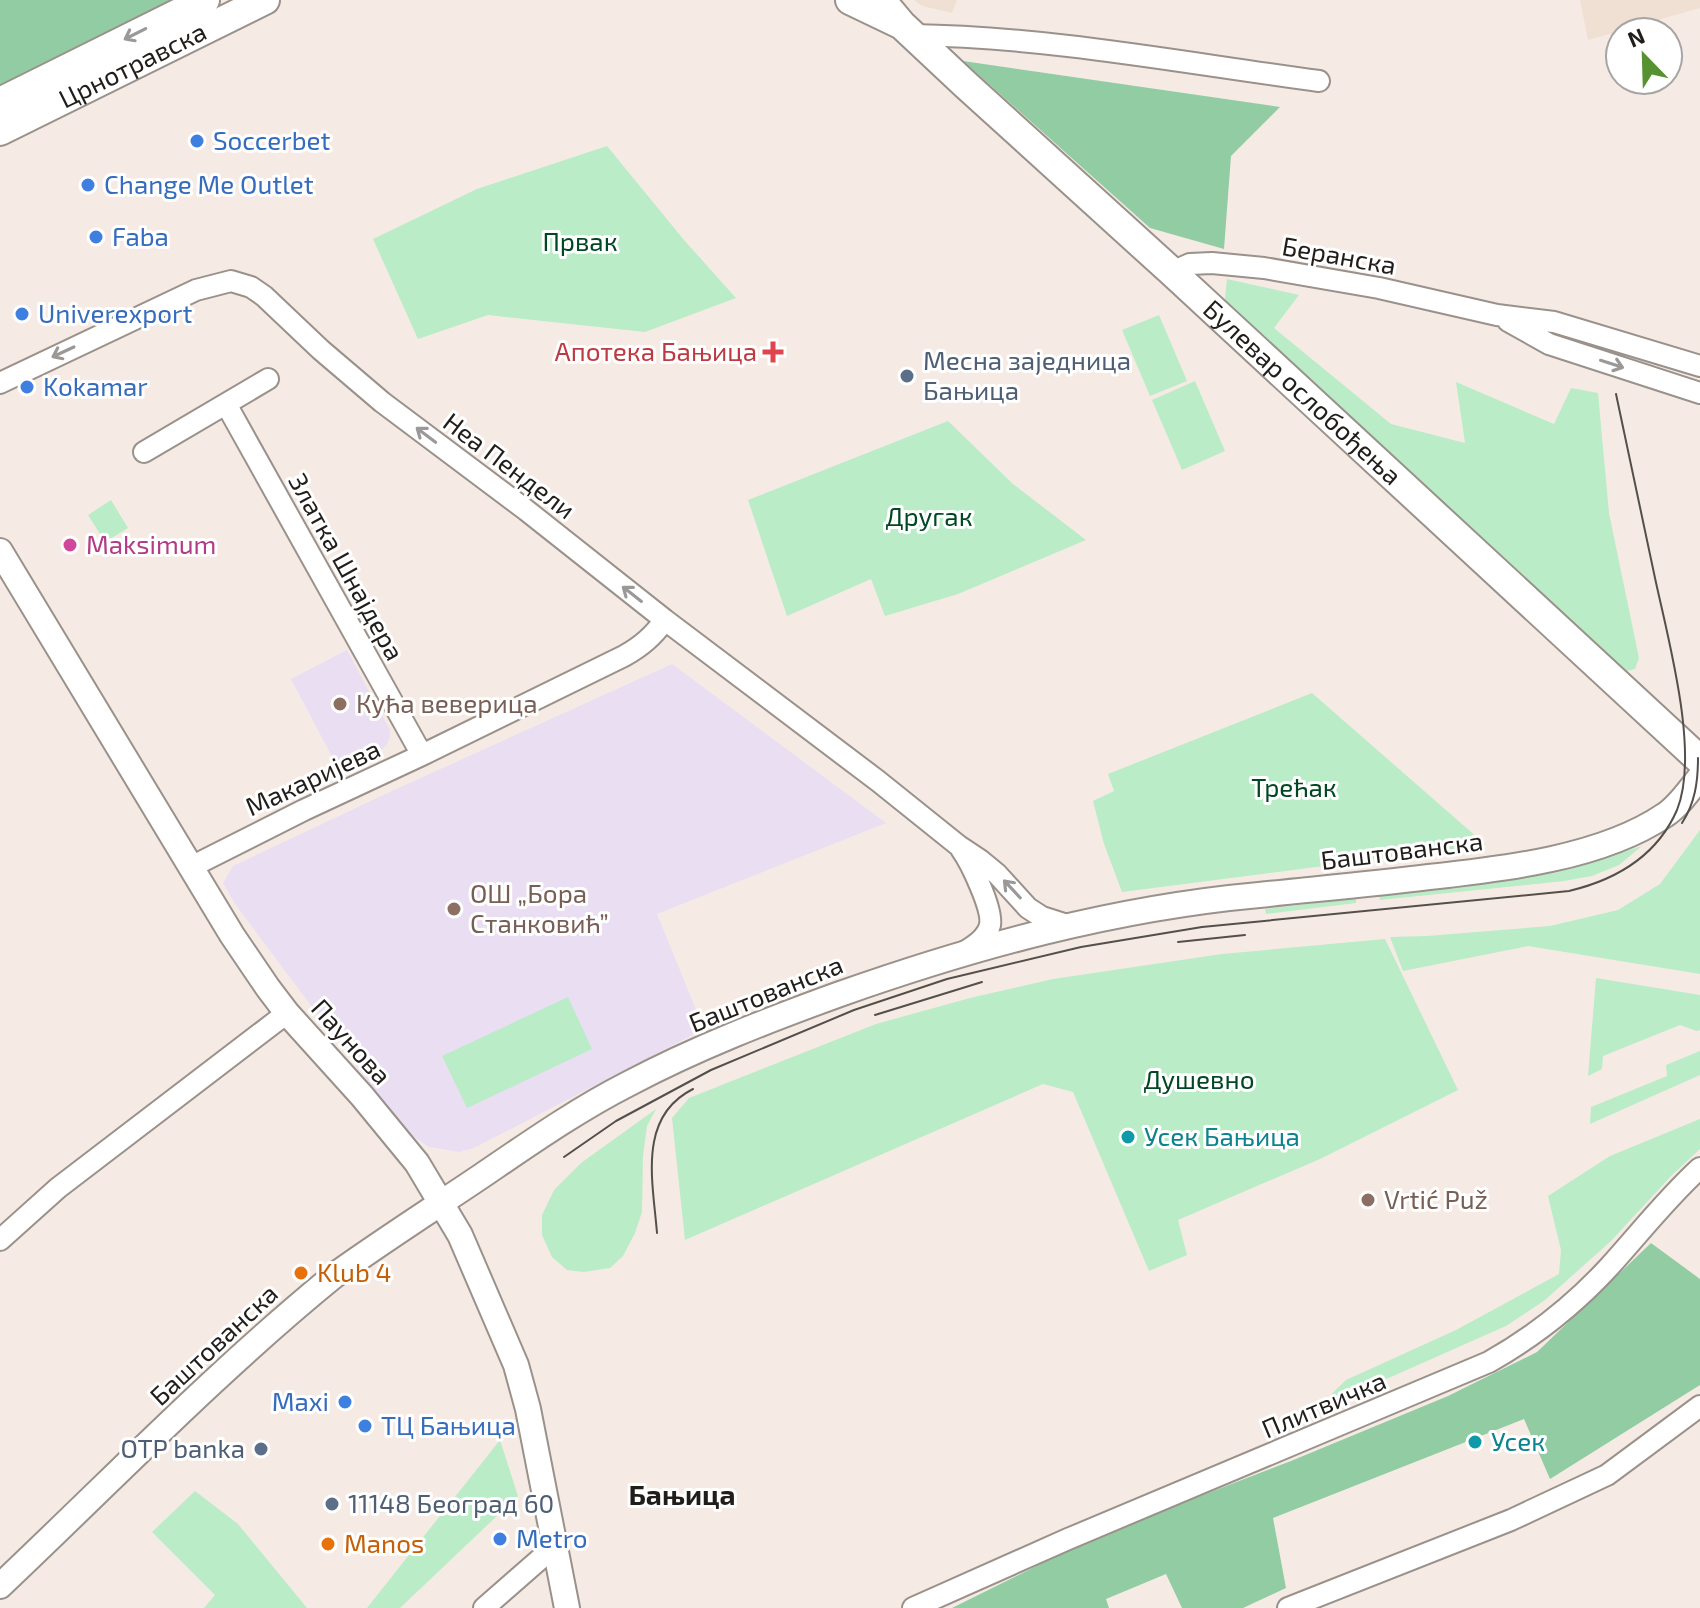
<svg xmlns="http://www.w3.org/2000/svg" width="1700" height="1608" viewBox="0 0 1700 1608" font-family="'Exo 2',sans-serif">
  <style>
    .built { fill: #f0dfd3 }
    .education { fill: #eadef3 }
    .green { fill: #b9ecc7 }
    .forest { fill: #91cca2 }
    .lines { fill: none; stroke-linecap: round; stroke-linejoin: round }
    .minor-casing { stroke: #9a918a; stroke-width: 24 }
    .tertiary-casing { stroke: #9a918a; stroke-width: 28 }
    .secondary-casing { stroke: #9a918a; stroke-width: 32 }
    .minor { stroke: #fff; stroke-width: 20 }
    .tertiary { stroke: #fff; stroke-width: 24 }
    .secondary { stroke: #fff; stroke-width: 28 }
    .tram { stroke: #544f4b; stroke-width: 2 }
    .oneway { stroke: #9b9998 }
    .shop-dot { fill: #3f7fe0; stroke: #fff; stroke-width: 3 }
    .health-dot { fill: #e0444e; stroke: #fff; stroke-width: 3 }
    .service-dot { fill: #5c6f8a; stroke: #fff; stroke-width: 3 }
    .hotel-dot { fill: #d1479c; stroke: #fff; stroke-width: 3 }
    .education-dot { fill: #8d6e63; stroke: #fff; stroke-width: 3 }
    .culture-dot { fill: #0f9aa8; stroke: #fff; stroke-width: 3 }
    .food-dot { fill: #e8710a; stroke: #fff; stroke-width: 3 }
    .labels { text-anchor: middle; stroke-width: 6; stroke-linejoin: round; paint-order: stroke }
    .street-label { font-size: 26px; fill: #201d1a; stroke: #fff }
    .shop-label { font-size: 26px; fill: #366cbe; stroke: #fff; text-anchor: start }
    .park-label { font-size: 26px; fill: #004823; stroke: #fff }
    .health-label { font-size: 26px; fill: #be3a42; stroke: #fff; text-anchor: end }
    .service-label { font-size: 26px; fill: #4e5e75; stroke: #fff; text-anchor: start }
    .hotel-label { font-size: 26px; fill: #b23c85; stroke: #fff; text-anchor: start }
    .education-label { font-size: 26px; fill: #785e54; stroke: #fff; text-anchor: start }
    .culture-label { font-size: 26px; fill: #0d838f; stroke: #fff; text-anchor: start }
    .food-label { font-size: 26px; fill: #c56008; stroke: #fff; text-anchor: start }
    .neighbourhood-label { font-size: 28px; font-weight: bold; fill: #201d1a; stroke: #fff }
  </style>
  <rect width="100%" height="100%" fill="#f6ebe4"/>
  <path class="built" d="M914 0H957L952 13 922 6Z
    M1580 0H1700V8L1588 40Z"/>
  <path class="education" d="M347 650 390 730V737L387 744 382 749 339 770 291 679Z
    M672 664 886 823 657 914 704 1029 474 1148 459 1152 429 1147 404 1130 235 904 223 883 233 866 394 790Z"/>
  <path class="green" d="M607 146 684 240 736 298 645 332 488 315 418 339 373 239 477 189Z
    M1227 279 1299 295 1274 328 1391 424 1465 443 1456 382 1554 424 1571 388 1598 393 1609 513 1639 658 1635 669 1627 671 1613 666 1416 477 1224 309Z
    M1159 315 1187 381 1150 396 1122 330Z
    M1195 381 1225 451 1182 470 1152 400Z
    M948 421 1013 484 1086 540 958 594 885 616 871 579 787 616 748 500Z
    M111 500 128 528 105 542 88 515Z
    M1312 693 1486 845 1122 892 1104 844 1093 801 1114 791 1108 774Z
    M1700 830V974L1528 946 1403 971 1390 937 1427 936 1550 926 1618 910 1660 884Z
    M1642 846 1619 865 1592 876 1564 881 1380 900 1379 896 1555 873Z
    M1356 898V903L1266 914 1265 909Z
    M1385 939 1458 1090 1320 1159 1178 1220 1187 1255 1149 1271 1073 1092 1043 1084 685 1240 672 1118 689 1098 876 1024 970 998 1053 979 1222 954Z
    M1596 978 1700 995V1030L1697 1031 1680 1025 1603 1056 1602 1069 1588 1076Z
    M568 997 592 1049 467 1108 442 1056Z
    M1700 1051V1075L1590 1124 1591 1107 1667 1076 1666 1065Z
    M656 1109 647 1126 643 1156 642 1212 635 1233 623 1256 610 1268 584 1272 567 1270 552 1257 542 1235V1215L554 1190 581 1163Z
    M1700 1119V1149L1672 1175 1611 1241 1545 1300 1506 1326 1314 1411 1346 1380 1456 1330 1559 1274 1561 1250 1548 1196 1610 1156Z
    M500 1440 518 1496 400 1608H367Z
    M195 1491 238 1524 307 1608H204L215 1595 152 1532Z"/>
  <path class="forest" d="M0 0H174L0 85Z
    M963 61 1280 107 1231 156 1224 249 1150 228Z
    M1651 1243 1700 1279V1385L1550 1479 1524 1419 1273 1518 1286 1588 1243 1608H1182L1166 1574 1106 1599 1109 1608H952L1097 1536 1291 1461 1448 1396 1537 1352Z"/>
  <g class="lines">
    <defs>
      <path id="minor" d="M913 35C1049 37 1184 63 1319 81
        M1172 272 1190 264 1212 263 1264 268 1379 288 1497 315 1554 322 1700 366
        M1508 321 1549 344 1700 393
        M0 383 196 290 231 281 251 287 264 296 321 350 382 402 526 510 665 620 878 781 959 846 980 860 997 874 1028 908 1042 917 1067 925
        M226 404 422 755
        M144 452 268 379
        M961 849C971 863 993 909 990 925 987 938 974 946 964 952
        M191 867 304 810 422 755 624 656C642 646 653 636 665 620
        M0 1240 58 1188 287 1013
        M484 1608 555 1546
        M913 1608 1068 1539 1489 1362C1535 1336 1573 1306 1609 1267 1639 1234 1667 1198 1700 1168
        M1288 1608 1511 1520 1607 1475 1700 1406"/>
      <path id="tertiary" d="M0 551 232 935 268 988 287 1013 362 1096 417 1163 460 1235 516 1365 528 1409 567 1608
        M0 1586C110 1482 217 1371 335 1275 384 1240 434 1208 483 1175 530 1143 577 1110 628 1084 696 1048 768 1020 840 994 976 946 1115 908 1259 895 1316 889 1373 884 1429 877 1503 869 1602 858 1665 815 1679 806 1689 790 1700 777"/>
      <g id="secondary">
        <path d="M850 0 898 23"/>
        <path id="s1" d="M881 0 902 25 966 85 1172 272 1700 760"/>
        <path d="M0 102 205 0"/>
        <path id="s2" d="M0 131 265 0"/>
      </g>
    </defs>
    <use href="#minor" class="minor-casing"/>
    <use href="#tertiary" class="tertiary-casing"/>
    <use href="#secondary" class="secondary-casing"/>
    <use href="#minor" class="minor"/>
    <use href="#tertiary" class="tertiary"/>
    <use href="#secondary" class="secondary"/>
    <path class="tram" d="M1682 823C1695 803 1698 782 1698 758
      M1178 942 1245 935
      M875 1015 982 982
      M564 1157 616 1121 711 1070 854 1010 947 979 1081 947 1202 927 1569 891C1615 880 1657 856 1677 810 1700 753 1668 639 1655 578 1642 516 1629 455 1616 394
      M657 1233C653 1182 637 1117 693 1089"/>
  </g>
  <defs><path id="oneway-shaft" d="M-6 0H5M1.5-3L5.5 0L1.5 3" fill="none" stroke-width="1.6" stroke-linecap="round" stroke-linejoin="round" transform="scale(2)"/></defs>
  <g class="oneway">
    <use href="#oneway-shaft" transform="translate(135 34) rotate(153)"/>
    <use href="#oneway-shaft" transform="translate(63 352) rotate(155)"/>
    <use href="#oneway-shaft" transform="translate(1612 364) rotate(18)"/>
    <use href="#oneway-shaft" transform="translate(426 435) rotate(-143)"/>
    <use href="#oneway-shaft" transform="translate(632 594) rotate(-142)"/>
    <use href="#oneway-shaft" transform="translate(1012 889) rotate(-133)"/>
  </g>
  <g class="shop-dot">
    <circle cx="197" cy="141" r="8"/>
    <circle cx="88" cy="185" r="8"/>
    <circle cx="96" cy="237" r="8"/>
    <circle cx="22" cy="314" r="8"/>
    <circle cx="27" cy="387" r="8"/>
    <circle cx="345" cy="1402" r="8"/>
    <circle cx="365" cy="1426" r="8"/>
    <circle cx="500" cy="1539" r="8"/>
  </g>
  <path class="health-dot" d="M769 340h8v8h8v8h-8v8h-8v-8h-8v-8h8z"/>
  <g class="service-dot">
    <circle cx="907" cy="376" r="8"/>
    <circle cx="261" cy="1449" r="8"/>
    <circle cx="332" cy="1504" r="8"/>
  </g>
  <circle class="hotel-dot" cx="70" cy="545" r="8"/>
  <g class="education-dot">
    <circle cx="340" cy="704" r="8"/>
    <circle cx="454" cy="909" r="8"/>
    <circle cx="1368" cy="1200" r="8"/>
  </g>
  <g class="culture-dot">
    <circle cx="1128" cy="1137" r="8"/>
    <circle cx="1475" cy="1442" r="8"/>
  </g>
  <g class="food-dot">
    <circle cx="301" cy="1273" r="8"/>
    <circle cx="328" cy="1544" r="8"/>
  </g>
  <g class="labels">
    <g class="street-label">
      <text dy="9" stroke="none"><textPath href="#s2" startOffset="148">Црнотравска</textPath></text>
      <text transform="translate(1339 256) rotate(10)" y="9">Беранска</text>
      <text dy="9" stroke="none"><textPath href="#s1" startOffset="576">Булевар ослобођења</textPath></text>
      <text transform="translate(509 466) rotate(37)" y="9">Неа Пендели</text>
      <text transform="translate(346 567) rotate(61)" y="9">Златка Шнајдера</text>
      <text transform="translate(313 778) rotate(-25)" y="9">Макаријева</text>
      <text transform="translate(1402 851) rotate(-7)" y="9">Баштованска</text>
      <text transform="translate(766 994) rotate(-22)" y="9">Баштованска</text>
      <text transform="translate(351 1042) rotate(48)" y="9">Паунова</text>
      <text transform="translate(214 1345) rotate(-43)" y="9">Баштованска</text>
      <text transform="translate(1324 1405) rotate(-23)" y="9">Плитвичка</text>
    </g>
    <g class="shop-label">
      <text x="213" y="150">Soccerbet</text>
      <text x="104" y="194">Change Me Outlet</text>
      <text x="112" y="246">Faba</text>
      <text x="38" y="323">Univerexport</text>
      <text x="43" y="396">Kokamar</text>
      <text x="329" y="1411" text-anchor="end">Maxi</text>
      <text x="381" y="1435">ТЦ Бањица</text>
      <text x="516" y="1548">Metro</text>
    </g>
    <g class="park-label">
      <text x="580" y="251">Првак</text>
      <text x="929" y="526">Другак</text>
      <text x="1294" y="797">Трећак</text>
      <text x="1199" y="1089">Душевно</text>
    </g>
    <g class="health-label">
      <text x="757" y="361">Апотека Бањица</text>
    </g>
    <g class="service-label">
      <text x="923" y="370">Месна заједница<tspan x="923" dy="30">Бањица</tspan></text>
      <text x="245" y="1458" text-anchor="end">OTP banka</text>
      <text x="348" y="1513">11148 Београд 60</text>
    </g>
    <g class="hotel-label">
      <text x="86" y="554">Maksimum</text>
    </g>
    <g class="education-label">
      <text x="356" y="713">Кућа веверица</text>
      <text x="470" y="903">ОШ „Бора<tspan x="470" dy="30">Станковић”</tspan></text>
      <text x="1384" y="1209">Vrtić Puž</text>
    </g>
    <g class="culture-label">
      <text x="1144" y="1146">Усек Бањица</text>
      <text x="1491" y="1451">Усек</text>
    </g>
    <g class="food-label">
      <text x="317" y="1282">Klub 4</text>
      <text x="344" y="1553">Manos</text>
    </g>
    <g class="neighbourhood-label">
      <text x="682" y="1505">Бањица</text>
    </g>
  </g>
  <g transform="translate(1644 56) rotate(337)"><circle r="38" fill="#ffffff" stroke="#a6a5a3" stroke-width="2"/>
  <path d="M0-6L14 30L0 20L-14 30Z" fill="#569232"/>
  <text y="-12" font-size="22" font-weight="bold" text-anchor="middle" fill="#201d1a">N</text>
  </g>
</svg>
